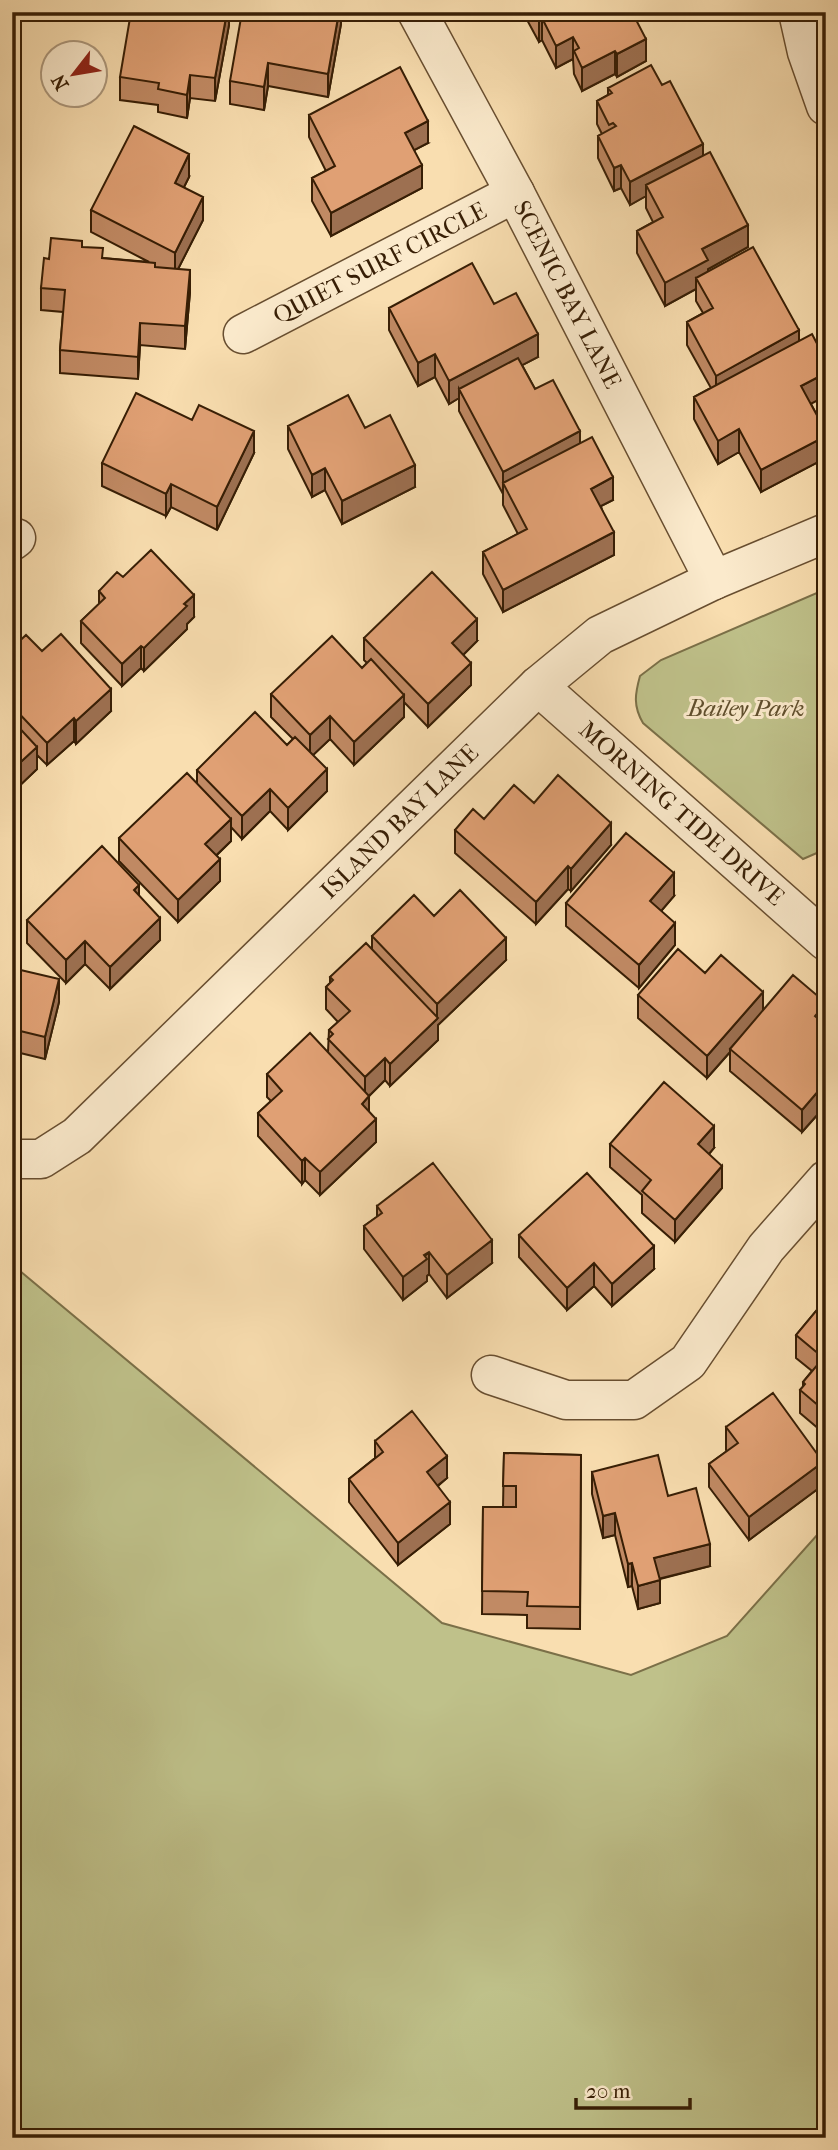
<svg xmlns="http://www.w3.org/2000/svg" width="838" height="2150" viewBox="0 0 838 2150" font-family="'IM FELL French Canon',serif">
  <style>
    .green { fill: #bfc18a; stroke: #7b7048; stroke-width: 2 }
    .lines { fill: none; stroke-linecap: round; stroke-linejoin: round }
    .minor-casing { stroke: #684e30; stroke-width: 41 }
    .tertiary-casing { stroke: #684e30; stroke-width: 41 }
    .minor { stroke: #fbeacc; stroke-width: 38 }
    .tertiary { stroke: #fbeacc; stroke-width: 38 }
    .wall { fill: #c18a64; stroke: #371e05; stroke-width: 2 }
    .shaded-wall { fill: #9d7051; stroke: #371e05; stroke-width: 2 }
    .building { fill: #e0a074; stroke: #371e05; stroke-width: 2 }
    .labels { text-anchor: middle; stroke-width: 6; stroke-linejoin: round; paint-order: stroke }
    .street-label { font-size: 24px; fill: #371e05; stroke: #fbeacc }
    .park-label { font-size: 24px; font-style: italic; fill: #604f2d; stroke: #fbeacc }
  </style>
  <rect width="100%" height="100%" fill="#f9deb0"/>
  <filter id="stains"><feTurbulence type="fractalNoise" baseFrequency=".00286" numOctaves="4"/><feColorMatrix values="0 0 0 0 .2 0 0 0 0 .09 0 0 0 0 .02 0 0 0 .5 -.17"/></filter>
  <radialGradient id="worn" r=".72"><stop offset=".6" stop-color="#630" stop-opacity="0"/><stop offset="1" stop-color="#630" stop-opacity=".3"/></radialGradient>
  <path class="green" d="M826 589V849L803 859 643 723C633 706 635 694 640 676L661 660Z
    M14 1266 442 1623 631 1675 727 1636 826 1525V2138H12Z"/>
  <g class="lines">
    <defs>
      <g id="minor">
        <path id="s1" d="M417 12 515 193 714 580"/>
        <path id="s2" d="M243 334 515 193"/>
        <path d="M12 541 16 538"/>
        <path id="s3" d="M538 686 826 941"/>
        <path id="s4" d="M12 1159H41L77 1136 538 686 600 635 714 580 826 533"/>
        <path d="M491 1375 566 1400H634L688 1362 766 1248 826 1180"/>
      </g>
      <path id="tertiary" d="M798 12 807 52 826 106"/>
    </defs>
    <use href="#minor" class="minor-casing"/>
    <use href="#tertiary" class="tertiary-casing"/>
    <use href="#minor" class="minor"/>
    <use href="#tertiary" class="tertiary"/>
  </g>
  <path class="wall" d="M12 12H20L15 41 12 40Z
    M229 12V25L215 101 190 98 187 118 158 112V105L120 100V77Z
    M341 12V24L328 97 268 86 264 110 230 104V81Z
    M526 12H632L646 61 617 77 615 74 582 91 574 74 573 59 556 68 542 40 539 42 526 18Z
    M662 85 703 155 748 247 708 269V272L799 341 811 404 826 432V458L761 492 739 452 718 464 694 419V397L711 388 687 345V322L703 313 696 301V289L665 306 637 253V231L653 222 646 208V196L630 205 621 188 614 191 598 158V136L602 134 597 124V101L608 95V88Z
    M309 115 428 143 414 150 422 188 331 236 312 201V178L326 171 309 137Z
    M189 177 184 187 203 220 178 269 190 292 185 349 140 345 138 379 60 373V350L63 312 41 310V288L49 259 82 247 103 258 149 262 91 232V210Z
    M494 304 538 357 522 365 535 389 580 443 613 500 601 506 614 555 503 612 483 574V552L518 534 503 505V494L459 411V398L449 404 435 377 418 386 389 330V308Z
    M288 426 365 428 415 487 342 524 325 490 312 497 288 449Z
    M254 453 217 530 171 507 166 516 102 486V463Z
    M123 577 194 617 187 624V629L144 671 141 668 122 686 81 643V621L99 604V591Z
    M364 638 477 641 463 655 471 685 428 727 404 702V717L354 765 330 739 313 755 327 791 288 830 270 811 242 839 231 827V841L217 855 220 881 178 922 119 861V838L197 783V770L287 745 293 739 271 717V694L362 668 367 663 364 660Z
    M12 648 42 651 111 711 76 744 74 741 47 765 37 755V769L12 793Z
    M534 803 611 845 571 891 568 889 536 924 455 853V830Z
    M139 896 160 940 110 989 85 964 66 983 27 943V920Z
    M674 896 661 911 675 945 639 988 566 926V903Z
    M434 916 506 960 438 1025V1040L390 1086 385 1080 369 1096V1112L376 1142 320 1195 305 1180 302 1184 258 1136V1113L271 1101 267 1097V1074L328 1052 329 1030 338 1022 326 1009V987L330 983V977L372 949V936Z
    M12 968 59 1002 45 1059 16 1052 12 1069Z
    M705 973 763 1010 826 1003V1105L802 1132 730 1071V1052L707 1078 638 1018V995Z
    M610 1144 714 1148 709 1154 722 1188 675 1242 642 1213V1195L610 1167Z
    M377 1206 492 1263 447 1298 429 1274 427 1276V1281L403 1300 364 1249V1226L377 1217Z
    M519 1235 654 1269 612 1306 594 1286 567 1310 519 1257Z
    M826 1299V1435L800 1413V1390L803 1387V1382L812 1371 796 1358V1335Z
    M726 1427 823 1485 749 1540 709 1487V1464L727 1451 726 1450Z
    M375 1441 447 1478 438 1486 450 1524 398 1565 349 1502V1479L375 1458Z
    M504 1453 581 1455 580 1629 527 1628V1615L482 1614 483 1507H503Z
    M592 1472 668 1496 710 1566 660 1579V1603L638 1609 632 1586 628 1587 615 1535 603 1538 592 1494Z"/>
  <path class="shaded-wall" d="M16 12H20L15 41V18Z
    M227 12H229V25L215 101V78Z
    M339 12H341V24L328 97V74Z
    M542 18V40L539 42V19Z
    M573 37V59L556 68V46Z
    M646 39V61L617 77V54Z
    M615 51V74L582 91V68Z
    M268 63V86L264 110V87Z
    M190 75V98L187 118V95Z
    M428 121V143L405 155V133Z
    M703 144V166L646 185V196L630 205V182Z
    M189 154V177L175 205V183Z
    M422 165V188L331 236V213Z
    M621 165V188L614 191V168Z
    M203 197V220L175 275V253Z
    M748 225V247L708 269V283L696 278V289L665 306V283L702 249Z
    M190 270V292L185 349V326Z
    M140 323V345L138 379V357Z
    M799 330V353L716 398V376Z
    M538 334V357L463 396 459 389V398L449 404V381Z
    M435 354V377L418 386V363Z
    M826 373V396L801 409V386Z
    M739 429V452L718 464V441Z
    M254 431V453L217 530V507Z
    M580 431V453L503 483V494V472Z
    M826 436V458L761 492V470Z
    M415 465V487L342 524V501Z
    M325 468V490L312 497V475Z
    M613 477V500L591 511V489Z
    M171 484V507L166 516V494Z
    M614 532V555L503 612V590Z
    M194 595V617L187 624V629L144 671V648L184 604Z
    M477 619V641L452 666V643Z
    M141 646V668L122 686V664Z
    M471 663V685L428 727V704Z
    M111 689V711L76 744V721Z
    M404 695V717L354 765V742Z
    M330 716V739L310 758V735Z
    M74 718V741L47 765V743Z
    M37 747V769L12 793V770Z
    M327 769V791L288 830V808Z
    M270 789V811L242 839V816Z
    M231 819V841L205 866V844Z
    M611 823V845L571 891V869Z
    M220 859V881L178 922V900Z
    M568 866V889L536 924V902Z
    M674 873V896L650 924V901Z
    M139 885V907L134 890Z
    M160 918V940L110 989V967Z
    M675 923V945L639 988V965Z
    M506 938V960L438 1025V1040L390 1086V1064L437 1019V1004Z
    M85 941V964L66 983V960Z
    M59 979V1002L45 1059V1037Z
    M763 992V1014L730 1049V1052L707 1078V1056Z
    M826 1004V1026L815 1016Z
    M16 1030V1052L12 1069V1046Z
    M385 1058V1080L365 1100V1077Z
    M826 1082V1105L802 1132V1110Z
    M369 1096V1119L362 1104Z
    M376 1119V1142L320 1195V1172Z
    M714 1126V1148L698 1167V1144Z
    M305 1158V1180L302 1184V1161Z
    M722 1166V1188L675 1242V1220Z
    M492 1240V1263L447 1298V1275Z
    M654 1246V1269L612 1306V1284Z
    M429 1252V1274L427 1276V1281L403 1300V1277Z
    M594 1263V1286L567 1310V1288Z
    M447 1456V1478L427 1494V1472Z
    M823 1462V1485L749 1540V1517Z
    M450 1502V1524L398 1565V1543Z
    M615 1513V1535L603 1538V1516Z
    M710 1544V1566L654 1580V1558Z
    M632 1563V1586L628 1587V1564Z
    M660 1580V1603L638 1609V1586Z"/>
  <path class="building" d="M12 12H16L15 18 12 17Z
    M131 12H227L215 78 190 75 187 95 158 89 159 83 120 77Z
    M242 12H339L328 74 268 63 264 87 230 81Z
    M535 12H632L646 39 617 54 615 51 582 68 574 51 579 48 573 37 556 46 542 18 539 19Z
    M651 65 662 85 670 81 703 144 630 182 621 165 614 168 598 136 616 126 613 123 609 125 597 101 612 93 608 88Z
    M400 67 428 121 405 133 422 165 331 213 312 178 335 166 309 115Z
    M134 126 189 154 175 183 203 197 175 253 91 210Z
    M710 152 748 225 702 249 708 260 665 283 637 231 663 217 646 185Z
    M51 238 82 241V247L103 248 102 258 155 263V267L190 270 185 326 140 323 138 357 60 350 65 290 41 288 44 258 49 259Z
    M753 247 799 330 716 376 687 322 713 308 696 278Z
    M472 263 494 304 516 293 538 334 449 381 435 354 418 363 389 308Z
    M812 334 826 361V373L801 386 826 432V436L761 470 739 429 718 441 694 397Z
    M518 358 535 389 553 380 580 431 503 472 459 389Z
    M136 393 192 420 199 405 254 431 217 507 171 484 166 494 102 463Z
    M348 395 365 428 390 415 415 465 342 501 325 468 312 475 288 426Z
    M592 437 613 477 591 489 614 532 503 590 483 552 527 529 503 483Z
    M151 550 194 595 184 604 187 606 144 648 141 646 122 664 81 621 105 598 99 591 117 572 123 577Z
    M432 572 477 619 452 643 471 663 428 704 364 638Z
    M61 634 111 689 76 721 74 718 47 743 12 706V648L26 635 42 651Z
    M332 636 362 668 371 659 404 695 354 742 330 716 310 735 271 694Z
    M255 712 287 745 295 737 327 769 288 808 270 789 242 816 197 770Z
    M12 720 37 747 12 770Z
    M187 773 231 819 205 844 220 859 178 900 119 838Z
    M558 775 611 823 571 869 568 866 536 902 455 830 473 809 484 819 514 785 534 803Z
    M626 833 674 873 650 901 675 923 639 965 566 903Z
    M102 846 139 885 134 890 160 918 110 967 85 941 66 960 27 920Z
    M460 890 506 938 437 1004 372 936 414 895 434 916Z
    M366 943 438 1018 390 1064 385 1058 365 1077 328 1039 333 1034 329 1030 350 1011 326 987 333 980 330 977Z
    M678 949 705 973 721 955 763 992 707 1056 638 995Z
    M12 968 59 979 45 1037 16 1030 12 1046Z
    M793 975 826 1003 815 1016 826 1025V1082L802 1110 730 1049Z
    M310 1033 369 1096 362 1104 376 1119 320 1172 305 1158 302 1161 258 1113 282 1091 267 1074Z
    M664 1082 714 1126 698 1144 722 1166 675 1220 642 1191 651 1180 610 1144Z
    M433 1163 492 1240 447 1275 429 1252 424 1255 427 1259 403 1277 364 1226 382 1213 377 1206Z
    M587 1173 654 1246 612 1284 594 1263 567 1288 519 1235Z
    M826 1299V1412L800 1390 805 1384 803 1382 819 1363 821 1365 826 1360 796 1335Z
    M773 1393 823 1462 749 1517 709 1464 738 1443 726 1427Z
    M412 1411 447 1456 427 1472 450 1502 398 1543 349 1479 383 1452 375 1441Z
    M504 1453 581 1455 580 1607 527 1606 528 1592 482 1591 483 1507H516V1486H503Z
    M658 1455 668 1496 696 1488 710 1544 654 1558 660 1580 638 1586 632 1563 628 1564 615 1513 603 1516 592 1472Z"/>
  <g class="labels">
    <g class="street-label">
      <text dy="8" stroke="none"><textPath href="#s2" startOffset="154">QUIET SURF CIRCLE</textPath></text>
      <text dy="8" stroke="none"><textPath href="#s1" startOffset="320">SCENIC BAY LANE</textPath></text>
      <text dy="8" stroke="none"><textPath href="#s3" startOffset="192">MORNING TIDE DRIVE</textPath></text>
      <text dy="8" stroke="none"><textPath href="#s4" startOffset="522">ISLAND BAY LANE</textPath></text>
    </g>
    <g class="park-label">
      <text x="746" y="716">Bailey Park</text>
    </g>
  </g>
  <rect width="838" height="2150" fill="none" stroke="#f9deb0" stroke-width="42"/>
  <rect x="14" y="14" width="810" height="2122" fill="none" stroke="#371e05" stroke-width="3.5"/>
  <rect x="21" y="21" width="796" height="2108" fill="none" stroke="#371e05" stroke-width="2"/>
  <g transform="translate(74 74) rotate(239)"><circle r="33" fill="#fbeacc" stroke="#ad987c" stroke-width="2"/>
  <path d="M0-5L12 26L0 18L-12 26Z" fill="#8f2418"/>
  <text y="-10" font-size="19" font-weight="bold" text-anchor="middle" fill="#371e05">N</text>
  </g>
  <path d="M576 2098v10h114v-10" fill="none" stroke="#371e05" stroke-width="3.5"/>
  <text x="586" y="2098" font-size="21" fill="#371e05" stroke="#fbeacc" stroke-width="5" paint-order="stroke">20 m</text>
  <rect width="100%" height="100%" filter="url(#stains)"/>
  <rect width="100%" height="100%" fill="url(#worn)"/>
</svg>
